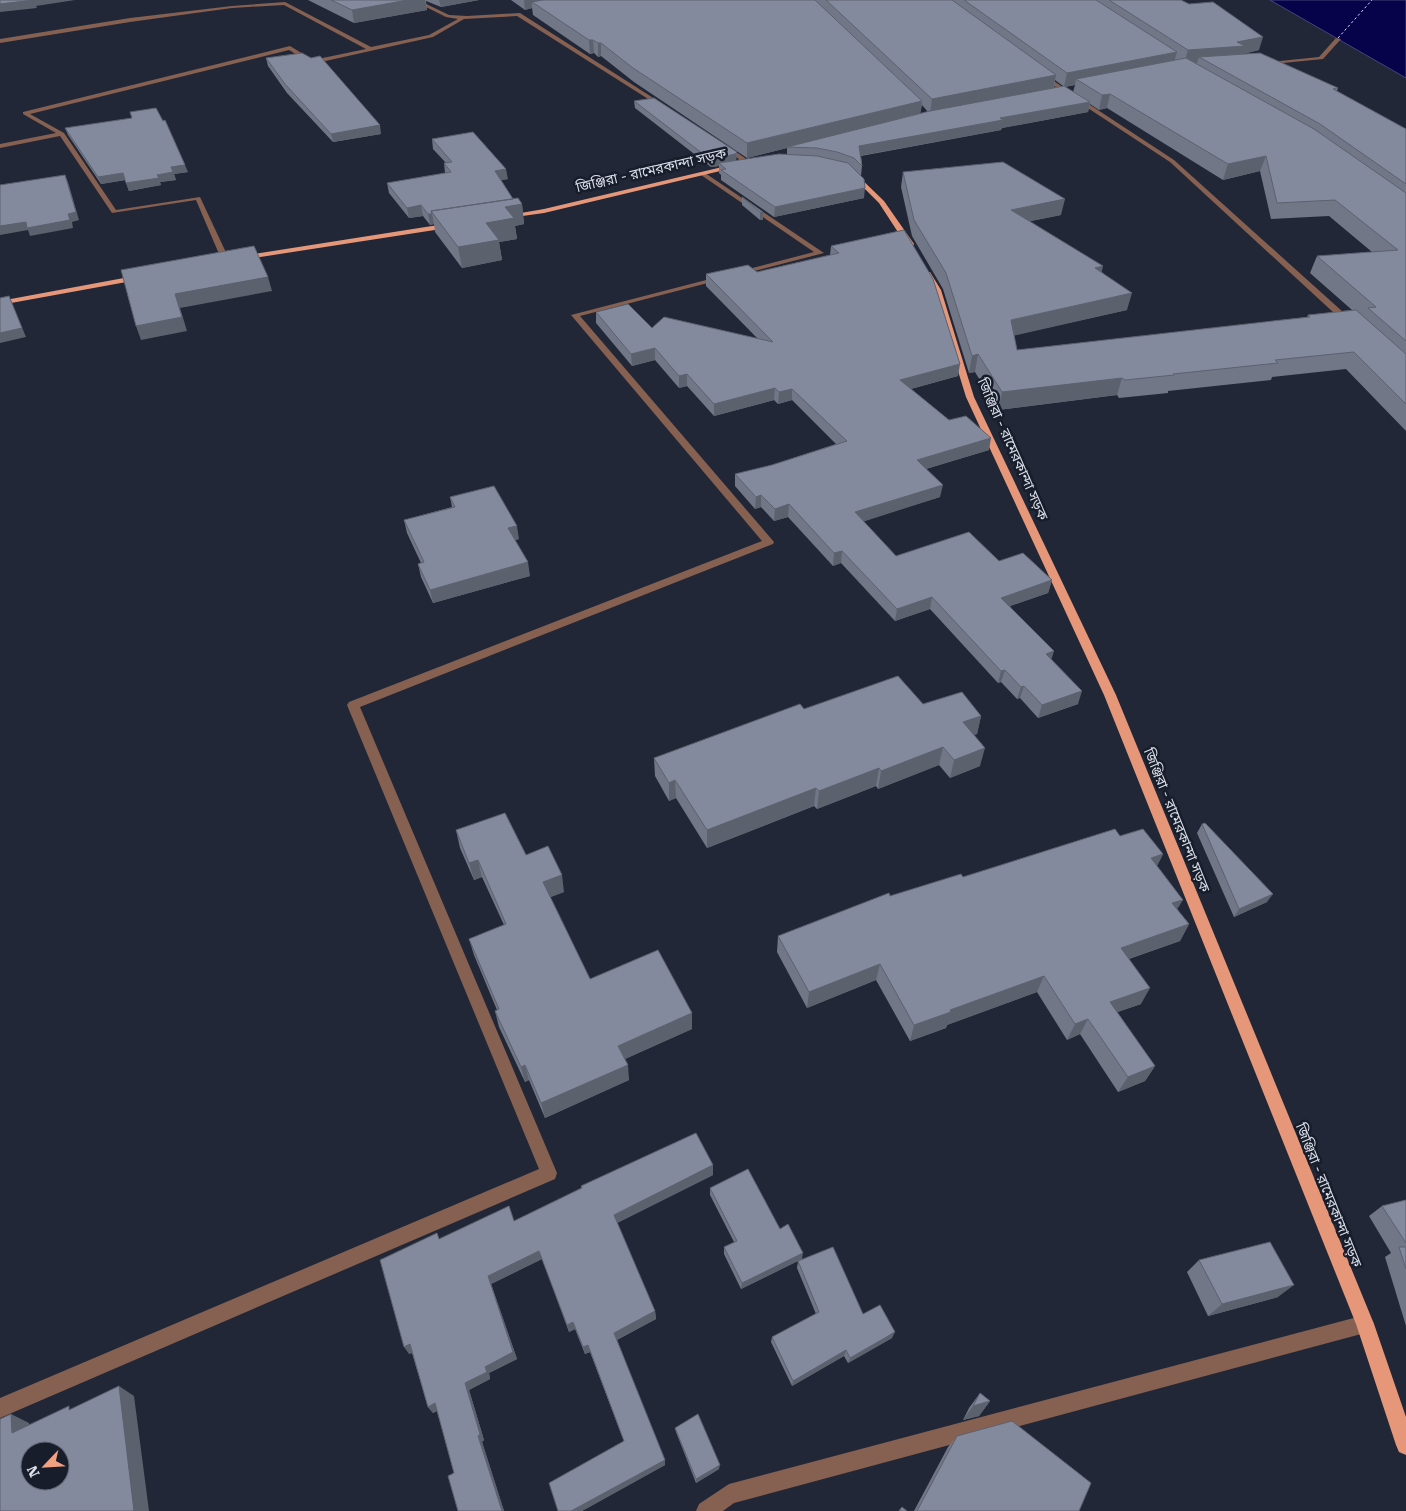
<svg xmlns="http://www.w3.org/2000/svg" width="1406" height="1511" viewBox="0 0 1406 1511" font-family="'Roboto Serif','Noto Sans Bengali',serif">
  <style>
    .water { fill: #06034b; stroke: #46457a }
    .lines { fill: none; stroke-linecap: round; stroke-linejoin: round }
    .ferry { stroke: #d8e0f6; stroke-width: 1; stroke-dasharray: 2.5 2.5; stroke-linecap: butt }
    .minor { fill: #866051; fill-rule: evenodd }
    .major { fill: #e69779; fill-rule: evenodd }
    .wall { fill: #717787; fill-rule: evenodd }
    .shaded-wall { fill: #5c616e }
    .building { fill: #838a9d; stroke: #5c616e; fill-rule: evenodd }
    .labels { text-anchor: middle; stroke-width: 5; stroke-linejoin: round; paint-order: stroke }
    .street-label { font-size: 14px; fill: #dbdfe9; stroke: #181d2c }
  </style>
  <rect width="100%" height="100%" fill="#212736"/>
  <path class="water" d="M1270 0H1406V78Z"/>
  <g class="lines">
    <path class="ferry" d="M1338 38 1372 0"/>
    <path class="minor" d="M412 0H418L449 15 467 16 520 13 669 108 664 109 517 16 464 19 433 37 312 64 289 50 30 114 64 133 116 210 200 197 230 261 226 263 222 261 196 200 112 213 60 136 0 148V144L56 133 23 114V112L290 46 313 60 366 49 284 5 232 8 130 22 0 43V39L130 18 232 6 285 2 371 47 429 35 458 19 446 17Z
      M1336 38 1341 39 1323 59 1263 65 1260 63 1319 57Z
      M1039 74H1043L1174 160 1353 321V325H1347L1170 162 1039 76Z
      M722 145H726L745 158 744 162 750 163 736 166 739 159 722 147Z
      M701 173H705L824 253 580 316 774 542 773 544 360 707 557 1173 555 1179 0 1418V1398L539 1169 347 705 349 702 762 541 571 315 814 252 701 175Z
      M1365 1315 1371 1318 1374 1324 1371 1330 1365 1333 734 1503 723 1511H696L699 1504 729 1484Z"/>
    <path class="major" d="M735 164 737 165V167L544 213 508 218 504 216 544 209Z
      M850 172H854L884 201 914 244 913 246H907L879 203 850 174Z
      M451 223H454V227L241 260 237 258 241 256Z
      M924 272H930L941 290 974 397 1116 695 1374 1324 1406 1417V1455L1399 1452 1396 1445 1356 1324 1104 695 966 397 933 290 923 274Z
      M140 275H143V279L0 305V301Z"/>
  </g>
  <path class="wall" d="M308 0H479L441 7 426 1 427 10 354 23Z
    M511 0H1181L1259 50 1243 54 1338 88 1337 91 1406 129V431L1346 369 1272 377 1271 380 1168 391V393L1119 398 1117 395 998 410 975 372 969 373 943 289 912 236 901 187 903 172 1061 215 1030 221 1102 272 1127 310 1014 335 1017 350 1282 320 1307 317 1308 315 1352 310 1310 273 1317 256 1372 252 1329 216 1271 219 1260 171 1223 180 1107 108 1099 110 1090 104 1088 112 1002 128 1001 130 861 156 862 166 861 176 864 198 774 217 721 180V175L719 173V166L711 167 635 108 634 101 737 152 736 161 787 154V148L747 158 634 82 601 56 598 57 594 53 590 54 533 15 532 8 525 10ZM1055 80 1063 86 1054 88ZM1075 85 1073 92 1065 87ZM922 105 928 112 920 114Z
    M266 58 381 134 333 142 287 93 268 66Z
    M65 128 188 172 174 174 176 180 160 182 161 185 129 191 125 180 101 184 68 135Z
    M432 139 508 179 501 180 513 199 522 204 524 224 515 226 517 239 499 242 502 260 462 268 435 232 434 224 430 225 423 216 409 218 389 193 387 183 445 173 444 163H446L433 149Z
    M742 197 763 212V220H760L742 205Z
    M904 230 958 376 911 389 949 420 989 450 926 469 940 497 863 521 896 556 999 561 1052 580 1048 593 1010 606 1052 660 1078 704 1038 718 1020 698 1017 699 1001 682 998 683 930 609 895 621 841 563 833 566 788 517 774 521 761 507 755 509 735 486V474L772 465 836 444 792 400 778 404 774 400 714 416 687 386 679 388 655 360 632 366 596 323V312L652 328 758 339 706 286V274L757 272 830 255 831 246Z
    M450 497 519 539 515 540 530 576 433 603 421 577 418 564 421 563 407 533 404 520 452 507Z
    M923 704 981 716 977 734 974 735 980 766 950 778 939 765 878 789 876 786 817 809 814 806 707 848 676 798 669 801 655 776 654 758 804 709Z
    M1202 824 1267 902 1234 917 1197 833Z
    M456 830 526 855 564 892 550 897 590 979 692 1013V1029L625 1059 629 1080 545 1118 529 1080 525 1082 499 1027 495 1011 497 1010 474 955 469 939 504 925 482 877 474 880 460 848Z
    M1120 836 1163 854 1157 866 1177 909 1189 924 1180 941 1129 959 1141 1004 1117 1012 1155 1066 1145 1081 1118 1092 1080 1034 1067 1040 1037 992 947 1025 946 1028 910 1041 876 980 807 1008 777 952 778 936 890 896Z
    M713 1175 617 1223 655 1311 656 1319 617 1340 665 1465 582 1511H558L624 1441 590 1352 585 1354 575 1329 569 1332 542 1259 491 1284 517 1359 489 1373 490 1379 469 1390 484 1440 482 1442 504 1511H458L454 1473 437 1411 433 1413 428 1407 412 1353 409 1354 440 1239 514 1221 581 1188V1186Z
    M710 1188 780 1229 802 1259 741 1289 724 1254V1247L734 1242 710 1195Z
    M1406 1200V1326L1385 1257 1391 1253 1369 1216 1382 1206Z
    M1199 1260 1278 1297 1208 1316 1187 1272Z
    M798 1261 892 1338 848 1363 844 1356 792 1386 771 1342 772 1337 816 1314 797 1268Z
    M980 1393 990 1401 979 1416 963 1420 969 1408Z
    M675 1428 719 1469 696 1483 676 1432Z
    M957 1436 1079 1511H914L948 1447Z"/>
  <path class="shaded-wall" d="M34 0H75L36 6 37 8 0 12V4Z
    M408 0H425L427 10 354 23 352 10Z
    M439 0H479L441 7Z
    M524 0H577L532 2V8L525 10Z
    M1263 37 1259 50 1243 54 1199 57 1197 63 1184 64 1188 50 1237 42Z
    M589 40H593L594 53 590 54Z
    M598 43H601V56L598 57Z
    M1177 52 1173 66 1076 79 1075 85 1064 87 1067 73Z
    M1056 75 1053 89 930 113 932 99Z
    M1110 94 1107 108 1099 110 1102 95Z
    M922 101 920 115 787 147V148L747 158V143Z
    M1090 102 1088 112 1002 128 1001 130 858 156 859 146 1000 118Z
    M380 125 381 134 333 142 331 134Z
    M737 152 736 160 735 162 719 163V166L711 167V160Z
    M1266 156 1260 171 1223 180 1228 164Z
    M185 165 188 172 174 174 176 180 160 182 161 185 129 191 126 183 171 167Z
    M506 169 508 179 496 181 495 171Z
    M123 173 126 180 101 184 98 177Z
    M65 175 68 182 79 220 72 222 73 228 30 236 28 230 0 235V226L68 214Z
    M865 188 864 198 774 217 775 207Z
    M1065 199 1061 215 1008 226 1011 210Z
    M522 204 524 224 515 226 517 239 499 242 502 260 462 268 458 247 433 213Z
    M421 205 423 216 409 218 407 208Z
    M760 212H763V220H760Z
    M428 214H432L434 224 430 225Z
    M1103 266 1099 283 1095 268Z
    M268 277 272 291 180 308 187 331 141 340 136 326 175 294Z
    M1132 293 1127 310 1008 337 1011 320Z
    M9 296 26 337 0 343V333Z
    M655 348V360L632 366 631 354Z
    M978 354 975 372 969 373 972 356Z
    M960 364 958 376 899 392 900 380Z
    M687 374V386L679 388V376Z
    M1122 378 1117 395 998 410 1002 392Z
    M775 388 774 400 714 416V404Z
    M792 389V400L778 404 779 392Z
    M991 438 989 450 915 472 917 460Z
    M943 485 940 497 853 525 855 512Z
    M761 495V507L755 509 756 497Z
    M789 504 788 517 774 521 775 509Z
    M517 526 519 539 510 541 508 528Z
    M842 551 841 563 833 566 834 553Z
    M528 562 530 576 433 603 430 590Z
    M1052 580 1048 593 998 610 1001 598Z
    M932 597 930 609 895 621 897 609Z
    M1054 651 1050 664 1046 654Z
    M1005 670 1001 682 998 683 1001 671Z
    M1024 686 1020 698 1017 699 1021 687Z
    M1082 691 1078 704 1038 718 1042 705Z
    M981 716 977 734 958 740 963 722Z
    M943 747 939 765 878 789 881 771Z
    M985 748 980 766 950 778 954 760Z
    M879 768 876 786 817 809 819 791Z
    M675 780 676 798 669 801V783Z
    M816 788 814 806 707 848V830Z
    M1163 854 1154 871 1151 858Z
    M478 860 482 877 474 880 469 863Z
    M562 875 564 892 546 899 543 882Z
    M1273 894 1267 902 1234 917 1239 909Z
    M1183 900 1173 916 1172 903Z
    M1189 924 1180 941 1113 964 1121 948Z
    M880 964 876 980 807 1008 809 992Z
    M1044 976 1037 992 947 1025 946 1028 910 1041 914 1025 950 1010Z
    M1150 988 1141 1004 1101 1018 1110 1002Z
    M692 1013V1029L620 1061 618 1046Z
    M1088 1019 1080 1034 1067 1040 1075 1024Z
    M525 1065 529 1080 525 1082 521 1067Z
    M628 1065 629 1080 545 1118 541 1103Z
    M1155 1066 1145 1081 1118 1092 1128 1077Z
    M713 1165V1175L615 1224 614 1215Z
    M539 1251 542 1259 491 1284 517 1359 489 1373 490 1379 469 1390 484 1440 482 1442 504 1511H502L478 1436 465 1383 485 1367 488 1276Z
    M803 1253 802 1259 741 1289 742 1283Z
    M1294 1285 1278 1297 1208 1316 1222 1304Z
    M655 1311 656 1319 616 1340 614 1333Z
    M573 1322 575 1329 569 1332 567 1325Z
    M895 1332 892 1338 848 1363 850 1358Z
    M410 1344 415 1351 409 1354 404 1347Z
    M588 1345 590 1352 585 1354 583 1347Z
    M846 1350 844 1356 792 1386 793 1381Z
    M119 1386 134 1396 149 1511H134Z
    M990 1401 979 1416 963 1420 973 1406Z
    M435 1403 440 1409 433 1413 428 1407Z
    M11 1414 29 1423 30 1442 12 1433Z
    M665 1460V1465L582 1511H571Z
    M720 1465 719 1469 696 1483V1479Z"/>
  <path class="building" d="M0 0H34L0 4Z
    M331 0H408L352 10Z
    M543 0H815L922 101 747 143 633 68 601 43H598L593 40H589L532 2Z
    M826 0H952L1056 75 932 99Z
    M964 0H1096L1177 52 1067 73Z
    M1109 0H1181L1189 4 1213 2 1263 37 1237 42 1245 46 1188 50Z
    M302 53 311 58 320 56 380 125 331 134 285 84 266 58Z
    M1260 53 1338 88 1333 89 1406 129V184L1320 124 1199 57Z
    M1186 58 1314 129 1406 193V341L1368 308 1376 307 1317 256 1398 250 1335 200 1277 203 1266 156 1228 164 1110 94 1102 95 1076 79Z
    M1064 86 1090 102 1000 118 1003 120 859 146 862 166 854 158 837 152 817 148 787 147 930 111Z
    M654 98 737 152 735 154 711 160 634 101Z
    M156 108 163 121 165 120 185 165 171 167 173 172 157 175 159 178 126 183 123 173 98 177 65 128 132 118 130 112Z
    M473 132 506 169 495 171 513 199 431 211 432 214H428L421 205 407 208 387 183 451 172 444 163 452 162 432 139Z
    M779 154 817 156 848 163 864 179 865 188 775 207 721 170 726 169 719 163Z
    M1003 162 1065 199 1011 210 1103 266 1095 268 1132 293 1011 320 1017 350 1282 320 1310 317 1308 315 1356 310 1406 354V404L1354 352 1275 360 1278 363 1173 374 1174 375 1125 380 1122 378 1002 392 978 354 972 356 946 273 914 220 903 172Z
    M65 175 76 212 68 214 70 220 27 228 26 222 0 226V185Z
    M742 197 763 212H760Z
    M518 198 522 204 505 207 514 218 486 223 499 240 458 247 431 211Z
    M904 230 933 279 960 364 900 380 949 420 966 416 991 438 917 460 943 485 855 512 896 556 969 532 999 561 1023 553 1052 580 1001 598 1054 651 1046 654 1082 691 1042 705 1024 686 1021 687 1005 670 1001 671 932 597 897 609 842 551 834 553 789 504 775 509 761 495 756 497 735 474 772 465 847 441 792 389 779 392 775 388 714 404 687 374 679 376 655 348 631 354 596 312 628 304 652 328 664 317 773 342 706 274 748 265 757 272 839 253 831 246Z
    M254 246 268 277 175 294 182 317 136 326 121 270Z
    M9 296 22 328 0 333V298Z
    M494 486 517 526 508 528 528 562 430 590 418 564 424 562 404 520 455 507 450 497Z
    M898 676 923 704 962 692 981 716 963 722 985 748 954 760 943 747 881 771 879 768 819 791 816 788 707 830 675 780 669 783 654 758 800 704 804 709Z
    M505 813 526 855 548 846 562 875 543 882 590 979 658 950 692 1013 618 1046 628 1065 541 1103 525 1065 521 1067 495 1011 499 1009 469 939 506 924 478 860 469 863 456 830Z
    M1205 823 1273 894 1239 909 1202 824Z
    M1115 829 1120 836 1143 829 1163 854 1151 858 1183 900 1172 903 1189 924 1121 948 1150 988 1110 1002 1155 1066 1128 1077 1088 1019 1075 1024 1044 976 950 1010 951 1012 914 1025 880 964 809 992 778 936 889 893 890 896 961 874 963 877Z
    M696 1133 713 1165 614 1215 655 1311 614 1333 665 1460 571 1511H558L549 1483 624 1441 588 1345 583 1347 573 1322 567 1325 539 1251 488 1276 513 1352 485 1367 487 1372 465 1383 480 1434 478 1436 502 1511H458L448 1476 454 1473 435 1403 428 1407 410 1344 404 1347 380 1260 437 1233 439 1239 509 1206 514 1221 582 1188 581 1186Z
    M748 1169 780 1229 788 1224 803 1253 742 1283 724 1247 737 1241 710 1188Z
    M1406 1200V1243L1382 1206Z
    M1270 1242 1294 1285 1222 1304 1199 1260Z
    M833 1247 863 1314 880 1305 895 1332 850 1358 846 1350 793 1381 772 1337 819 1312 798 1261Z
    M1399 1247H1406V1269Z
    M119 1386 134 1511H0V1419L11 1414 12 1433 69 1406V1410ZM30 1451H60V1481H30Z
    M980 1393 990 1401 973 1406Z
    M698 1414 720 1465 696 1479 675 1428Z
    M1012 1421 1091 1483 1079 1511H917L957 1436Z
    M902 1507 907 1511H899Z"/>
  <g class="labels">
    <g class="street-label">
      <text transform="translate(651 170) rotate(-13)" y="5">জিঞ্জিরা - রামেরকান্দা সড়ক</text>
      <text transform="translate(1013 449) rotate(66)" y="5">জিঞ্জিরা - রামেরকান্দা সড়ক</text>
      <text transform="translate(1177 820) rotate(68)" y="5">জিঞ্জিরা - রামেরকান্দা সড়ক</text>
      <text transform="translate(1329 1195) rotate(68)" y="5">জিঞ্জিরা - রামেরকান্দা সড়ক</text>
    </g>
  </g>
  <g transform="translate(45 1466) rotate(245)"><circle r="24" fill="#181d2c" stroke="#666b78"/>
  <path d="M0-4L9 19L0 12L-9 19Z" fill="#f2a081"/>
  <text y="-8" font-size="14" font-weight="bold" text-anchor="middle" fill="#dbdfe9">N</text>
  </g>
</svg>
